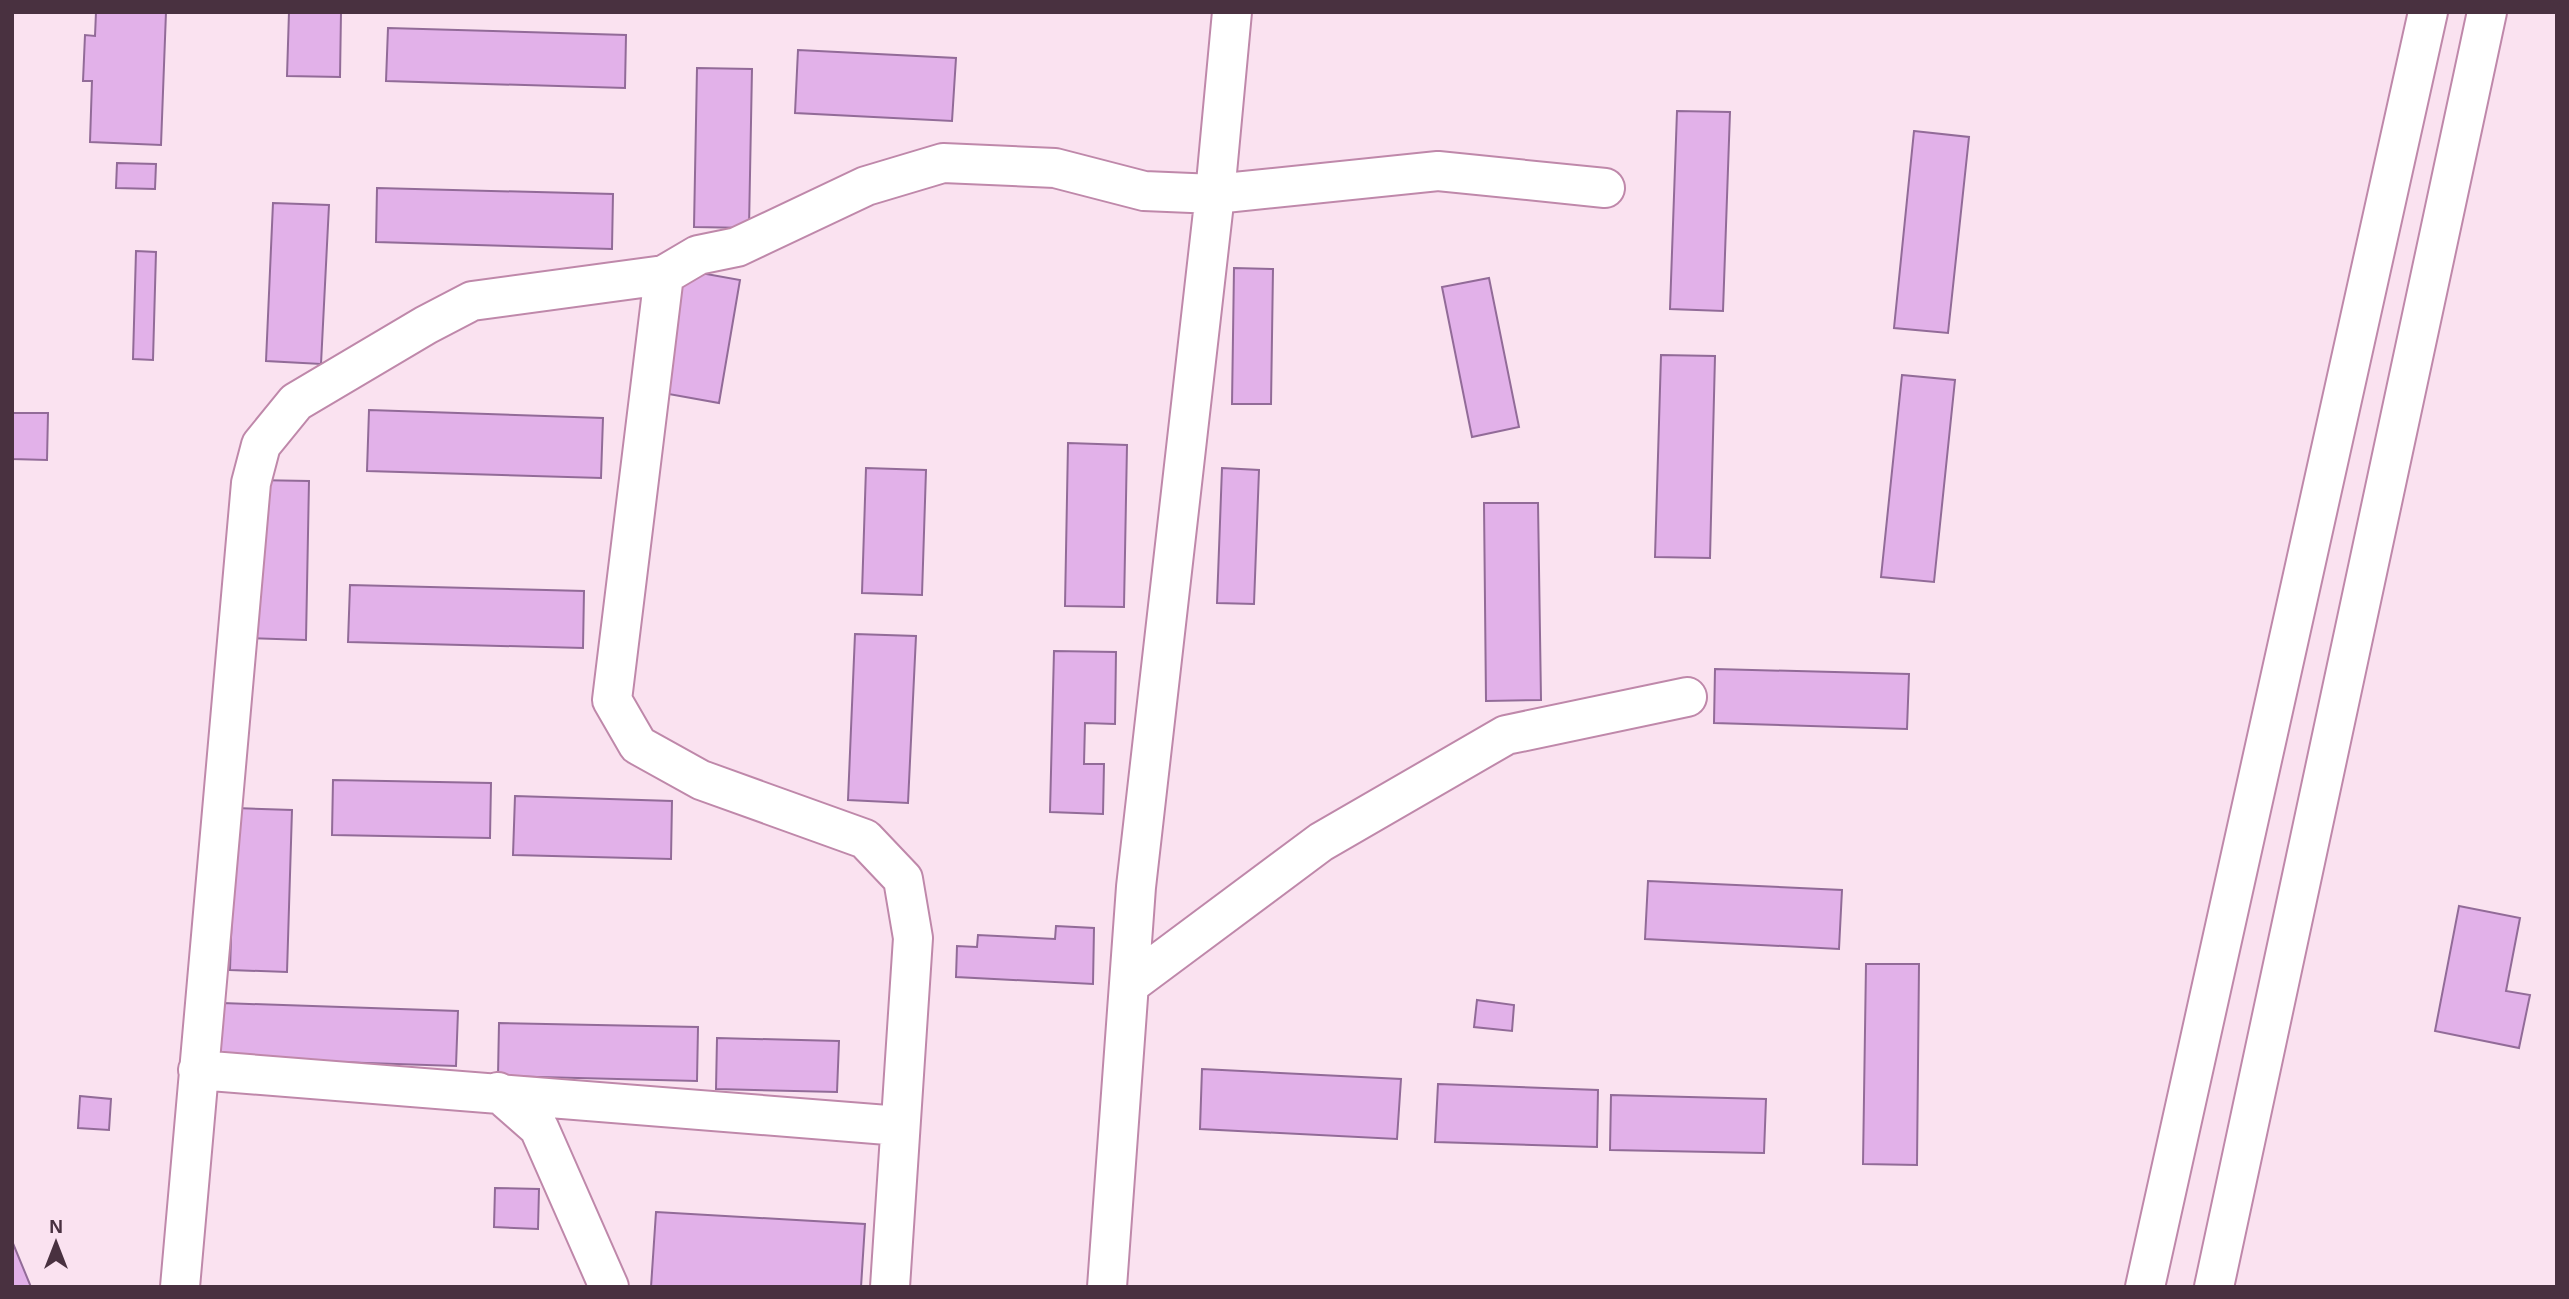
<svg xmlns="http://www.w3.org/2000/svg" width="2569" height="1299" viewBox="0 0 2569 1299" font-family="Helvetica,sans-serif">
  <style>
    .building { fill: #e2b1e9; stroke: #926b98; stroke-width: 2 }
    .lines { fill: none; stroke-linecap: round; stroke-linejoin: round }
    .minor-casing { stroke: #bf88aa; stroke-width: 42 }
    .minor { stroke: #fff; stroke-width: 38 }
  </style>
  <rect width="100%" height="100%" fill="#fae2f0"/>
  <path class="building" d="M96 12H166L161 145 90 142 92 81H83L85 35 95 36Z
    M289 12H341L340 77 287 76Z
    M388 28 626 35 625 88 386 81Z
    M798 50 956 58 952 121 795 113Z
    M697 68 752 69 749 228 694 227Z
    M1677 111 1730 112 1723 311 1670 309Z
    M1914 131 1969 137 1948 333 1894 328Z
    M117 163 156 164 155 189 116 188Z
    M377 188 613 194 612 249 376 242Z
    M273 203 329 205 321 364 266 361Z
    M136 251 156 252 153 360 133 359Z
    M1234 268 1273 269 1271 404H1232Z
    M684 270 740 280 719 403 663 393Z
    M1489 278 1519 427 1472 437 1442 287Z
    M1661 355 1715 356 1710 558 1655 557Z
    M1902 375 1955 380 1934 582 1881 577Z
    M369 410 603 418 601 478 367 471Z
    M12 413H48L47 460 12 459Z
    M1068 443 1127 445 1124 607 1065 606Z
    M866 468 926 470 922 595 862 593Z
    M1222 468 1259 470 1254 604 1217 603Z
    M253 480 309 481 306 640 250 638Z
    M1484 503H1538L1541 700 1486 701Z
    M350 585 584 591 583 648 348 642Z
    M855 634 916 636 908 803 848 800Z
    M1054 651 1116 652 1115 724 1085 723 1084 764H1104L1103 814 1050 812Z
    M1715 669 1909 674 1907 729 1714 723Z
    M333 780 491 783 490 838 332 835Z
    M515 796 672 801 671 859 513 855Z
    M235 808 292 810 287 972 230 970Z
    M1648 881 1842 890 1839 949 1645 939Z
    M2459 906 2520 918 2506 991 2530 995 2519 1048 2435 1031Z
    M1056 926 1094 928 1093 984 956 977 957 946 977 947 978 935 1055 939Z
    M1866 964H1919L1917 1165 1863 1164Z
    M1477 1000 1514 1005 1512 1031 1474 1027Z
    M222 1003 458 1011 456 1066 220 1058Z
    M499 1023 698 1027 697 1081 498 1076Z
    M717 1038 839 1041 837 1092 716 1089Z
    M1202 1069 1401 1079 1397 1139 1200 1129Z
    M1438 1084 1598 1090 1597 1147 1435 1142Z
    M1611 1095 1766 1099 1764 1153 1610 1150Z
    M80 1096 111 1099 109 1130 78 1128Z
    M495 1188 539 1189 538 1229 494 1227Z
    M656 1212 865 1224 861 1287H651Z
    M12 1241 31 1287H12Z"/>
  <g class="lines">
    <defs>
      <path id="minor" d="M664 275 612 700 638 745 701 780 865 839 903 879 913 938 890 1287
        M1129 985 1321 842 1506 735 1687 697
        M198 1070 900 1126
        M498 1092 539 1128 609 1287
        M180 1287 251 483 261 445 296 402 426 325 472 301 664 275 698 255 737 247 866 186 943 163 1055 168 1144 191 1215 194 1438 171 1605 188
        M1107 1287 1136 887 1215 194 1232 12
        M2145 1287 2428 12
        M2214 1287 2487 12"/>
    </defs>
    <use href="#minor" class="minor-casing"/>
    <use href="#minor" class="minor"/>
  </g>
  <rect width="2569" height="1299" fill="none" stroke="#493140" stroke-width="28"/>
  <g transform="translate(56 1243)" stroke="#fae2f0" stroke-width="5" paint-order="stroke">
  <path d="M0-5L12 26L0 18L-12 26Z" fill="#493140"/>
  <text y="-10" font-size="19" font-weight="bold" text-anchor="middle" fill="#493140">N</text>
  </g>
</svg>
